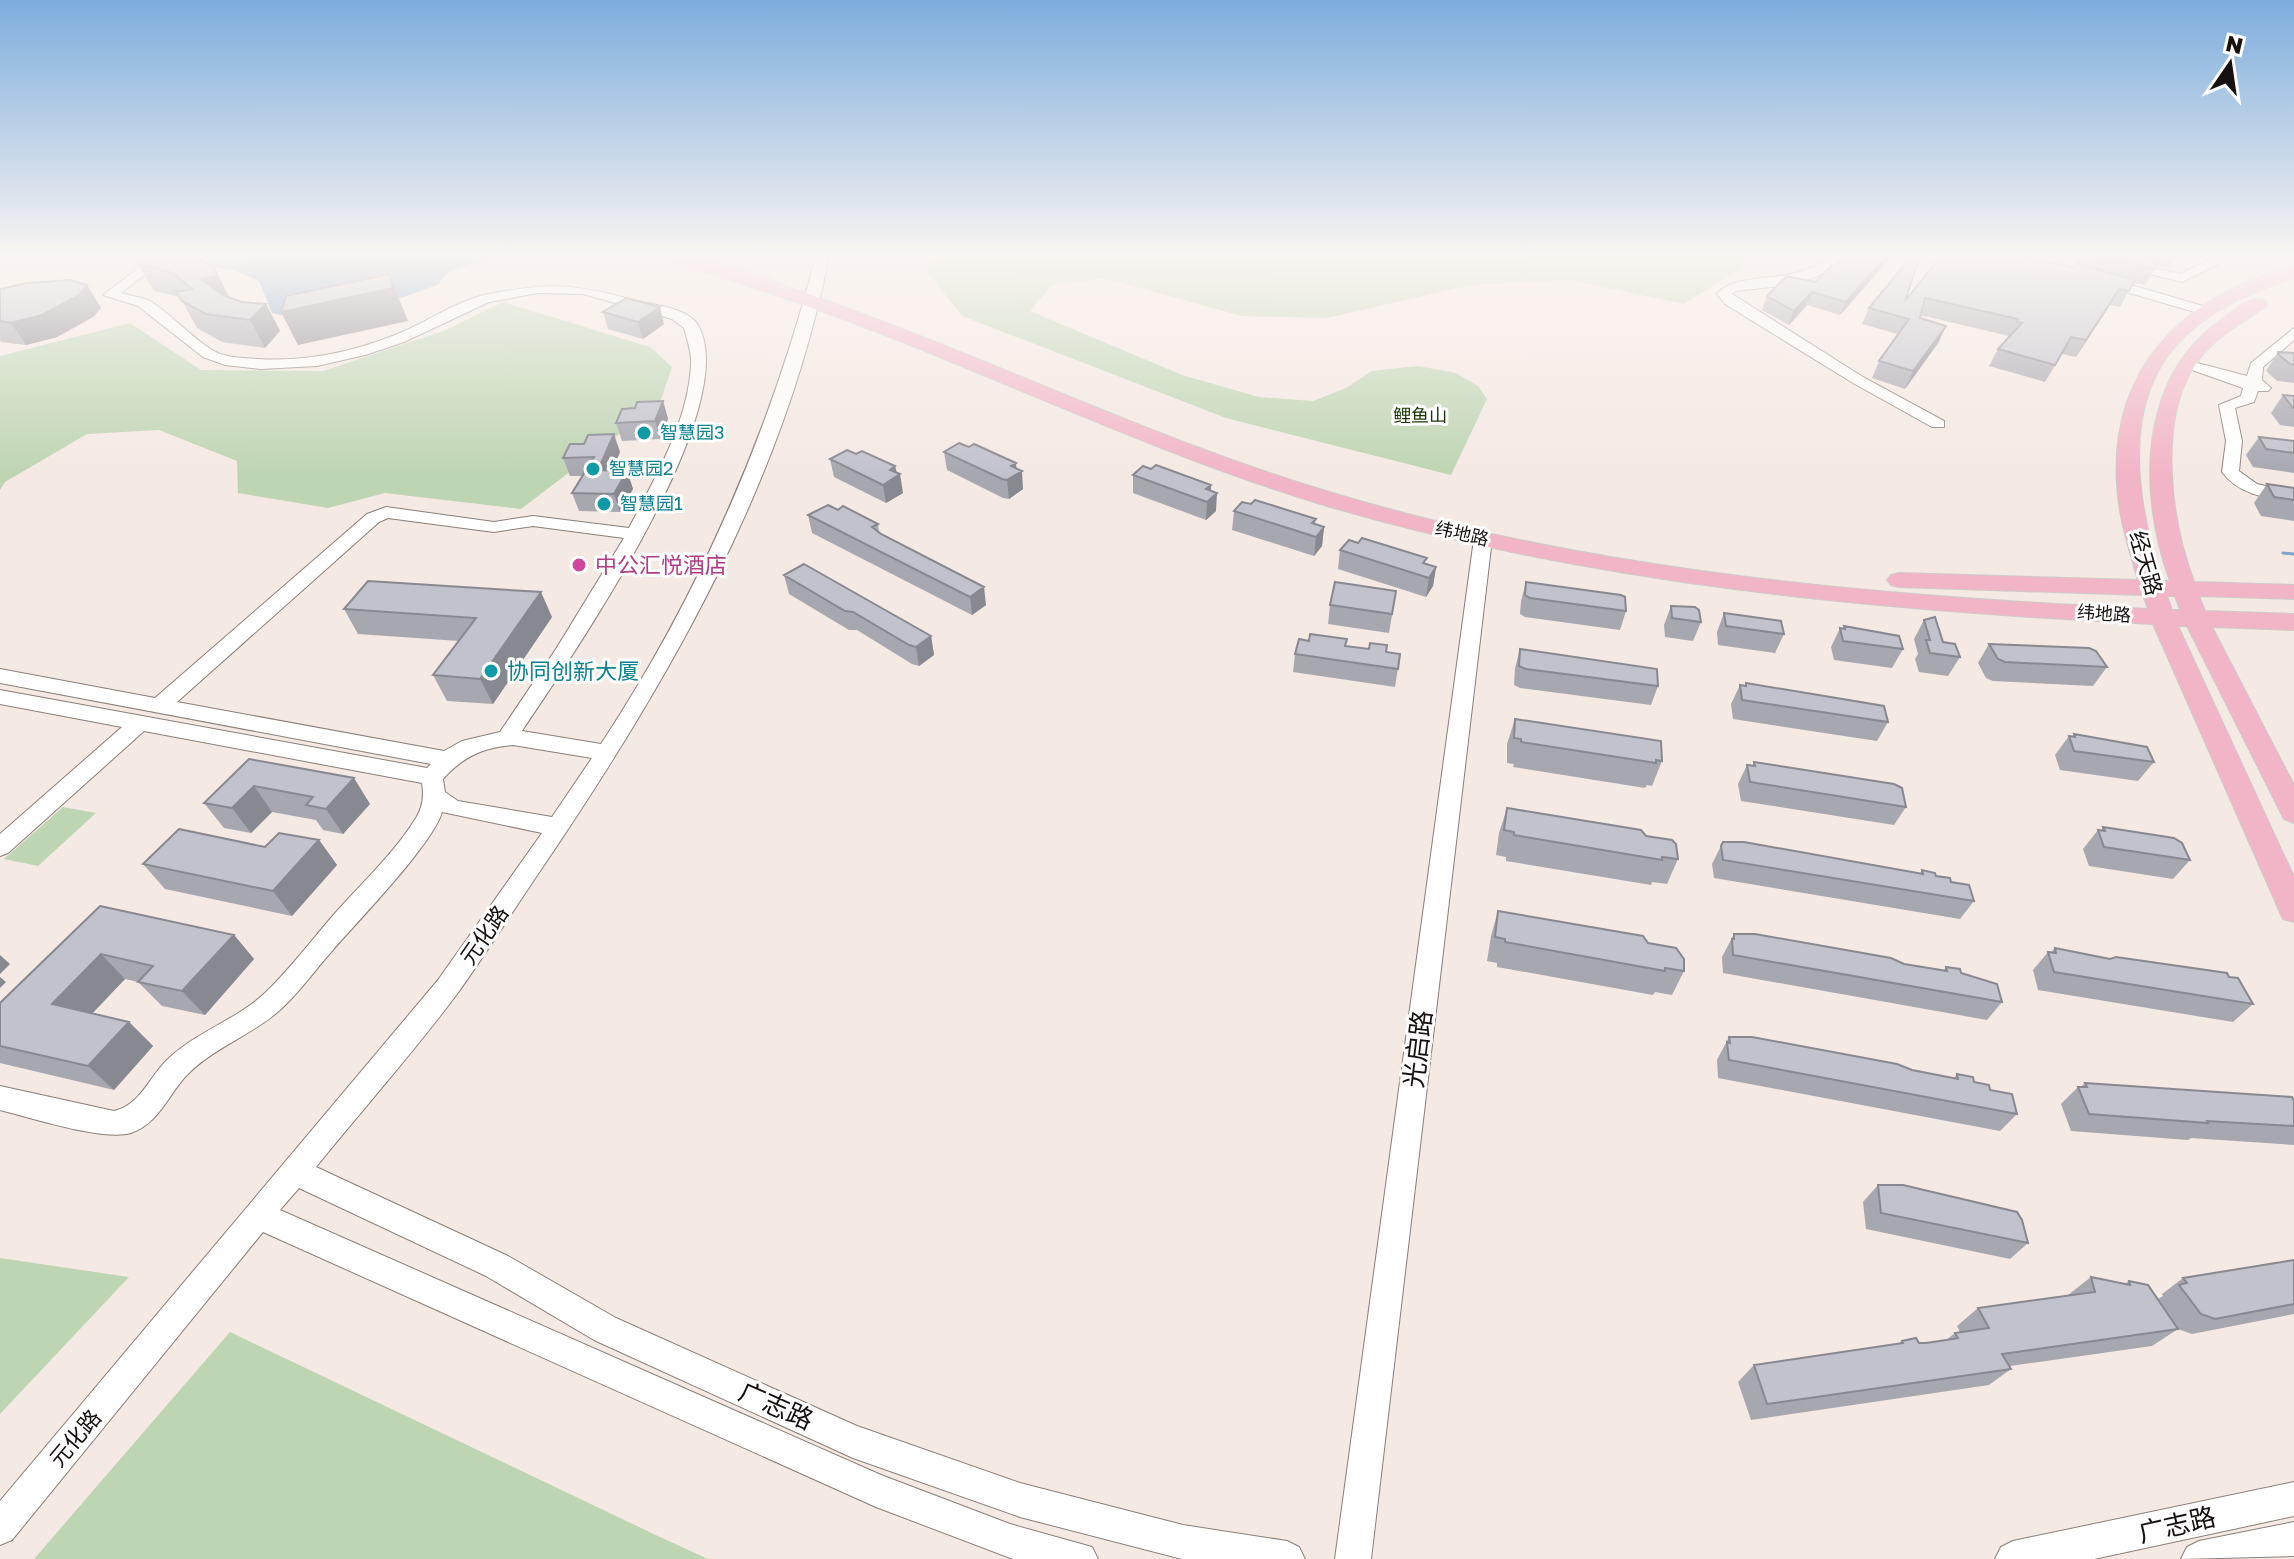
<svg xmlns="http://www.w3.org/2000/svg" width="2294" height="1559" viewBox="0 0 2294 1559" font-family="'Golos Text','Noto Sans SC',sans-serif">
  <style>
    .green { fill: #bed5b3 }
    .water { fill: #7ea3cd }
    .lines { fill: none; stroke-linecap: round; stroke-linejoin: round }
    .stream { stroke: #7ea3cd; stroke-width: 3 }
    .minor-casing { stroke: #8a7f7a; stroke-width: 2 }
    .major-casing { stroke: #cccbca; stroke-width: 2 }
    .minor { fill: #fff; fill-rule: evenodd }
    .major { fill: #f2b5c7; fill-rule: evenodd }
    .wall { fill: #a7a7b0 }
    .shaded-wall { fill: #888890 }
    .building { fill: #c2c2cd; stroke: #888890; stroke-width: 2 }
    .culture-dot { fill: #0f9aa8; stroke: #fff; stroke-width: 3 }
    .hotel-dot { fill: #d1479c; stroke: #fff; stroke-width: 3 }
    .labels { text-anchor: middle; stroke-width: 6; stroke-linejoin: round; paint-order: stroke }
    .far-park-label { font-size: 18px; fill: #163402; stroke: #fff }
    .far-culture-label { font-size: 18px; fill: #0d838f; stroke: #fff; text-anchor: start }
    .far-street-label { font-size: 18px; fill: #161110; stroke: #fff }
    .street-label { font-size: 22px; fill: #161110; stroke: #fff }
    .hotel-label { font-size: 22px; fill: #b23c85; stroke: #fff; text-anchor: start }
    .culture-label { font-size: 22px; fill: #0d838f; stroke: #fff; text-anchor: start }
    .near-street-label { font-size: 26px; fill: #161110; stroke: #fff }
  </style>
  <rect width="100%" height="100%" fill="#f5e9e3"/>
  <path class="green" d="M930 256H1760L1684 304 1569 280 1471 285 1327 318 1242 316 1103 278 1051 286 1030 311 1182 375 1259 397 1313 401 1346 388 1372 371 1418 366 1456 373 1478 386 1487 399 1451 475 1226 418 962 316 926 270Z
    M503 302 650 347 672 367 660 403 521 509 385 493 328 508 238 493 237 461 159 430 87 434 5 482 0 490V356L130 323 201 370 323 371 446 330Z
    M63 807 96 813 38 866 4 859Z
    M0 1258 129 1277 0 1414Z
    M230 1332 660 1537 708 1559H34Z"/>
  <path class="water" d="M205 256H496C479 266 448 263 439 284L404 297 303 320 272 313 259 281 233 270 208 266Z"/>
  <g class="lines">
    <path class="stream" d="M2283 553 2294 554"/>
    <defs>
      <path id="minor" d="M154 256H169L121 293C130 296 142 297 150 301 172 315 190 336 212 350 225 358 244 358 259 359 304 362 353 352 395 335 426 323 457 300 489 294 552 282 576 284 637 301 655 305 688 308 698 325 745 407 570 659 522 731L601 744C701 592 770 432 816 256H829C785 482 666 686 538 874 511 914 485 955 457 994 413 1053 363 1109 316 1167L508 1256 616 1318 857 1426 1020 1483 1183 1525 1287 1541 1299 1547 1305 1559H1182L1020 1517 853 1458 594 1340 486 1276 299 1188 280 1210 881 1475 1010 1524 1092 1547 1098 1559H1013L876 1507 263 1232 12 1540 0 1545V1501L438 980 542 833 442 812C433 844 357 922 332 951 315 970 299 993 280 1010 251 1036 212 1048 185 1077 168 1096 158 1124 131 1133 102 1141 32 1118 0 1110V1086L114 1111C141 1105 150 1075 169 1058 198 1031 236 1020 265 993 291 968 313 938 337 911 364 881 395 852 416 818 423 807 424 795 422 783L144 731 8 853 0 856V834L122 727 0 704V690L427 768 431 764 0 683V669L155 698 367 514 386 507 494 522 533 516 629 528C655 478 688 422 691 365 692 353 687 339 684 328L672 319 583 294 538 293 489 302 404 342 365 355 317 366 261 369 225 365 203 357 138 306 103 295ZM388 518 494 532 533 526 624 538 556 649 500 732 462 741 444 751 177 702 379 522ZM513 745 592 758 552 817 458 801 445 792 443 779C464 756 482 748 513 745Z
        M1830 256H1844C1818 287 1773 286 1736 291L1732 294 1863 377 1944 421V427H1932L1853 383 1725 304 1717 294C1739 269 1796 287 1830 256Z
        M2049 256H2062L2054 270 2049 271 2042 267Z
        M2076 256H2100L2180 274 2217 256H2234L2182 282Z
        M2104 277 2213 309 2215 312 2208 316 2099 284V278Z
        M2294 328V340L2263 367 2262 380 2271 388 2268 391H2258L2254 402 2235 408 2242 441 2239 471 2257 484 2294 492V502C2267 498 2239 495 2222 472L2226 441 2219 405 2241 396 2243 388 2178 365 2186 360 2247 376 2251 363Z
        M1483 534 1492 539 1371 1559H1335L1474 539Z
        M2294 1482V1516L2094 1559H1995L2001 1547 2013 1541Z
        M2294 1522V1556L2181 1559 2187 1547 2199 1541Z"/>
      <path id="major" d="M664 256C716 256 770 280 819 298 967 350 1110 418 1258 469 1544 568 1848 594 2148 609L2143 595 1899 587 1891 585 1887 580 1891 575 1899 573 2138 580C2130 553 2121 525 2118 496 2105 373 2180 295 2294 267V278C2256 290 2215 308 2186 335 2118 398 2137 504 2162 581H2170C2138 493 2138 378 2221 320 2233 311 2249 296 2264 300L2267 304 2264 308C2241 323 2214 338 2198 361 2156 418 2171 520 2194 582L2294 585V599L2199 596 2205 611 2294 614V630L2212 627 2294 785V823L2284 819 2187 626H2178L2294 877V922L2283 919 2279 910 2153 624C1875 610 1595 585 1327 506 1185 463 1051 402 915 347 833 314 750 285 666 260ZM2167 596H2175L2180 610H2172Z"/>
    </defs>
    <use href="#minor" class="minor-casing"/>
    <use href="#major" class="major-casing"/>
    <use href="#minor" class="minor"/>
    <use href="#major" class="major"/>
  </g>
  <path class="wall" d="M1845 256H1892L1840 315 1807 305 1789 325 1762 310 1767 296 1815 282 1837 266Z
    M2081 256H2196L2194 259 2176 256 2169 268 2157 266 2145 285 2133 283 2120 307 2110 305 2076 357 2062 354 2045 382 1989 366 1998 349 2009 336 1920 315V318L1946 326 1938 343 1905 389 1872 378 1879 361 1898 334 1862 324 1869 308 2074 267Z
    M138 264 214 268 230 298 242 302 266 304 280 331 265 348 222 342 197 328 180 297 154 291Z
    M87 285 101 308 93 317 57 337 26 345 1 342 0 340V289Z
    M603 312 664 324 643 339 608 329Z
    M2278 352 2294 353V383L2277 381 2266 371Z
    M2283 395 2294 396V427L2280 425 2271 413Z
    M663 401 668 419 660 439 622 441 616 423 635 408Z
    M2259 437 2294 441V473L2253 467 2246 455Z
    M969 447 1016 463V468L1023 489 1009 499 1003 498 947 470 944 452Z
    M620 452 612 470 627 471 633 489 620 512 579 511 572 493 583 476H570L563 458Z
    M856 454 895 466 903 493 886 503 834 477 830 459Z
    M1151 469 1211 485V491L1216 511 1206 520 1133 493V475Z
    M2267 484 2294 488V521L2261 516 2254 503Z
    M838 510 878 524 879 532 986 605 972 615 812 533 808 515Z
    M1234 511 1316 519 1315 524 1324 527 1322 546 1314 556 1232 530Z
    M1340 550 1426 564 1436 567 1433 586 1426 597 1338 569Z
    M784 575 931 636 934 655 919 666 912 664 857 630H849L789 594Z
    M1526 582 1626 611 1620 630 1525 617 1520 614 1521 601Z
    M1396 591 1389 633 1328 624 1330 605Z
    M1671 606 1701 622 1693 641 1665 637 1664 625Z
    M344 609 552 617 493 704 447 701 433 675 459 641 358 634Z
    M1724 613 1784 634 1775 653 1718 645 1717 632Z
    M1924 620 1943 642 1960 657 1948 676 1919 672 1915 659 1918 654 1914 639Z
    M1844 626 1903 649 1892 668 1834 660 1831 647 1840 628 1843 629Z
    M1989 644 2107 667 2093 686 1993 681 1986 678 1978 663Z
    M1346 646 1400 654 1395 687 1293 672 1295 654Z
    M1520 649 1658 686 1651 705 1520 688 1514 685 1515 668Z
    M1746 683 1888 722 1877 741 1733 719 1731 704 1740 685 1745 686Z
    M1515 719 1662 761 1652 786 1647 785 1645 788 1513 767 1514 764 1507 763V744Z
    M2074 734 2154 762 2138 781 2060 770 2055 755 2069 736 2072 737Z
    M249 759 370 804 343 834 323 830 316 820 272 812 251 833 224 828 204 803Z
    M1754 762 1906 807 1894 825 1741 801 1738 784 1747 765H1753Z
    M1507 808 1646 836 1678 859 1667 884 1652 882 1651 885 1506 861V857L1496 855 1499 833Z
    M2103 827 2190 860 2173 879 2089 866 2083 849 2098 830H2101Z
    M319 840 337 865 292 916 165 889 143 864Z
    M1723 842 1920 874 1922 870 1951 882 1974 901 1960 919 1714 878 1712 864Z
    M100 906 234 935 254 959 205 1015 162 1006 138 982 125 979 92 1014 129 1022 153 1046 114 1090 0 1063V1003Z
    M1498 911 1648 943 1684 971 1672 995 1655 992 1653 995 1497 967V963L1487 961 1491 936Z
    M1734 934 1943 971 1946 967 1961 973 2002 1002 1987 1020 1723 973 1722 957Z
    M2055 948 2110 959 2229 977 2253 1004 2233 1022 2038 990 2033 970 2048 952H2051Z
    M1729 1037 1954 1078 1957 1074 1990 1090 2017 1114 2000 1131 1718 1078 1717 1060Z
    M2085 1083 2294 1101V1145L2191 1138 2188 1140 2071 1131 2061 1104 2078 1087H2081Z
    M1878 1185 2028 1243 2010 1259 1866 1229 1863 1202Z
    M2294 1260V1314L2192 1334 2178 1329 2152 1346 2010 1366 2011 1369 1989 1385 1751 1420 1738 1382 1754 1365 1898 1344 1902 1341 1926 1343 1946 1340 1955 1333 1960 1332 1957 1326 1978 1308 2068 1296V1295L2091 1277 2125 1284 2129 1281 2158 1299 2163 1296 2162 1294 2183 1278Z"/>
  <path class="shaded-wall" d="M1886 256H1892L1840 315 1846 302Z
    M389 274 408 321 298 345 281 312Z
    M218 276 232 303 201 279Z
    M87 285 101 308 93 317 57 337 26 345 11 323Z
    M2119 289 2110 305 2076 357 2086 340Z
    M1812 292 1807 305 1789 325 1794 311Z
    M266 304 280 331 265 348 250 320Z
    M660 307 664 324 643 339 638 322Z
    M1946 326 1938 343 1905 389 1913 371Z
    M663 401 668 419 660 439 655 421Z
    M614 434 620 452 605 488 598 470Z
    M1016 463 1017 474 1022 471 1023 489 1009 499 1007 480 1011 466Z
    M895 466 897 476 900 474 903 493 886 503 883 485 890 470Z
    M627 471 633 489 620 512 614 494Z
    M1211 485 1210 499 1217 493 1216 511 1206 520 1207 502 1206 489Z
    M1324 527 1322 546 1314 556 1316 537Z
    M1436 567 1433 586 1426 597 1429 578Z
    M984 587 986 605 972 615 970 597Z
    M541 592 552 617 493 704 480 679Z
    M931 636 934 655 919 666 916 647Z
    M354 778 370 804 343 834 326 809Z
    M254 786 272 812 251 833 232 808Z
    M319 840 337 865 292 916 273 891Z
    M234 935 254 959 205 1015 182 991Z
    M101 954 125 979 78 1028 52 1004Z
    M0 955 10 964 0 974Z
    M0 977 6 982 0 988Z
    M129 1022 153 1046 114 1090 88 1066Z"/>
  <path class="building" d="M150 256H194L214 268 218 276 201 279 223 295 242 302 266 304 250 320 206 314 182 301 176 292 192 289 173 273 138 264Z
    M1845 256H1886L1846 302 1812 292 1794 311 1767 296 1787 276 1815 282 1832 265 1837 266Z
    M1912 256H1920L1905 301 1941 256H2020L2074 267 2076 263 2135 280 2129 291 2119 289 2086 340 2071 337 2055 365 1998 349 2022 323 2017 322 2018 319 1925 298 1920 318 1946 326 1913 371 1879 361 1909 319 1869 308Z
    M2095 256H2138L2159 261 2155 269Z
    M389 274 393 288 281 312 286 296Z
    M71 280 87 285 79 295 42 315 11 323 0 321V289L27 283Z
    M626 298 660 307 638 322 603 312Z
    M2278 352 2294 353V365L2290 364 2278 354Z
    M2283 395 2294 396V408H2293Z
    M663 401 655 421 616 423 622 409 635 408 637 402Z
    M614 434 598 470 627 471 614 494 572 493 594 457 563 458 570 444H584L588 435Z
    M2259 437 2294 441V453L2266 449Z
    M959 443 969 447 974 444 1016 463 1011 466 1022 471 1007 480 1002 479 944 452Z
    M847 450 856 454 862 451 895 466 890 470 900 474 883 485 830 459Z
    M1156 465 1211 485 1206 489 1217 493 1207 502 1133 475 1143 466 1151 469Z
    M2267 484 2294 488V500L2274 497Z
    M1255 500 1316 519 1312 523 1324 527 1316 537 1234 511 1242 502 1251 504Z
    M828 505 838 510 843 506 878 524 872 527 881 534 984 587 970 597 808 515Z
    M1362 538 1427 558 1423 563 1436 567 1429 578 1340 550 1349 540 1358 543Z
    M804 564 931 636 916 647 909 645 853 612 845 611 784 575Z
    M368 581 541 592 480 679 433 675 476 618 344 609Z
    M1335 582 1396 591 1392 614 1330 605Z
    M1526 582 1621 595 1625 597 1626 611 1530 598 1525 595Z
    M1671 606 1695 607 1699 610 1701 622 1672 618Z
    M1724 613 1781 621 1784 634 1726 626Z
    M1935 617 1943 642 1955 644 1960 657 1930 653 1926 640H1930L1924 620Z
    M1844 626 1899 636 1903 649 1843 641 1840 628 1845 629Z
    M1310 634 1347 639 1345 646 1369 649 1370 643 1387 645 1386 652 1400 654 1398 669 1295 654 1299 639 1309 641Z
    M1989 644 2089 648 2096 651 2107 667 2005 662 1998 659Z
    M1520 649 1657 669 1658 686 1526 669 1519 666Z
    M1746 683 1884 706 1888 722 1742 700 1740 685 1746 686Z
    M1515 719 1661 741 1662 761 1656 760V763L1521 742V739L1514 738Z
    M2074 734 2147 747 2154 762 2074 751 2069 736 2075 737Z
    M249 759 354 778 326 809 306 805 313 797 254 786 232 808 204 803Z
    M1754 762 1894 784 1902 788 1906 807 1750 782 1747 765 1755 766Z
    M1507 808 1641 830 1646 836 1672 840 1676 844 1678 859 1662 857V860L1514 835V832L1504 830Z
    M2103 827 2174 838 2182 843 2190 860 2104 847 2098 830 2105 831Z
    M179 829 265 847 279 833 319 840 273 891 143 864Z
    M1723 842H1744L1923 874 1922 870 1935 873 1936 876 1950 878 1951 882 1969 885 1974 901 1723 860 1721 846Z
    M100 906 234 935 182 991 138 982 153 966 101 954 52 1004 129 1022 88 1066 0 1046V1003Z
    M1498 911 1643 936 1648 943 1676 948 1684 959V971L1665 968V971L1505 942V939L1495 937Z
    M1734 934H1755L1891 958 1904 964 1947 971 1946 967 1960 969 1961 973 1997 984 2002 1002 1733 955 1732 939H1734Z
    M2055 948 2110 959 2116 957 2227 973 2229 977 2238 978 2253 1004 2054 972 2048 952 2056 953Z
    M1729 1037H1752L1897 1064 1912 1070 1958 1079 1957 1074 1973 1077 1974 1082 1989 1085 1990 1090 2012 1094 2017 1114 1729 1060 1727 1042 1730 1043Z
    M2085 1083 2292 1097 2294 1101V1126L2207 1121 2208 1123 2089 1114 2078 1087H2087Z
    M1878 1185H1903L2017 1212 2022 1220 2028 1243 1881 1213Z
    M2294 1260V1304L2215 1319 2201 1314 2179 1285 2187 1283 2183 1278Z
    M2091 1277 2130 1285 2129 1281 2148 1285 2178 1329 2002 1354 2011 1369 1767 1404 1754 1365 1903 1343 1902 1341 1916 1338 1919 1343H1926L1953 1339 1958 1338 1955 1333 1989 1328 1978 1308 2095 1292Z"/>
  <linearGradient id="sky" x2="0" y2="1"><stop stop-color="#7daddd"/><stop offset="0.54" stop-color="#faf5f2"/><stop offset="1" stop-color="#faf5f2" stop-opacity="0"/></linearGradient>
  <rect width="2294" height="474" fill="url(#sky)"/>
  <g class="culture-dot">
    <circle cx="644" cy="433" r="8"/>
    <circle cx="593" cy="469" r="8"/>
    <circle cx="604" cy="504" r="8"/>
    <circle cx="491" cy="671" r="8"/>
  </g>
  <circle class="hotel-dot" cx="579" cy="565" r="8"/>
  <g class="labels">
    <g class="far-park-label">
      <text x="1420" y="422">鲤鱼山</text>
    </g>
    <g class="far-culture-label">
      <text x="660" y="439">智慧园3</text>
      <text x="609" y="475">智慧园2</text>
      <text x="620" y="510">智慧园1</text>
    </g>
    <g class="far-street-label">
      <text transform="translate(1462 534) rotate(13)" y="6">纬地路</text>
      <text transform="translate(2104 614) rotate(4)" y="6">纬地路</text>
    </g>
    <g class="street-label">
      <text transform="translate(2146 563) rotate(74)" y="8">经天路</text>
      <text transform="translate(484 935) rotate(-55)" y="8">元化路</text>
      <text transform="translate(75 1438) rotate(-50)" y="8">元化路</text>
    </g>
    <g class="hotel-label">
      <text x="595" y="573">中公汇悦酒店</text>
    </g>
    <g class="culture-label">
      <text x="507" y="679">协同创新大厦</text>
    </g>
    <g class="near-street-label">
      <text transform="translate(1418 1049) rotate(-83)" y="9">光启路</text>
      <text transform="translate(776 1406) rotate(24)" y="9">广志路</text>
      <text transform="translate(2177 1525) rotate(-13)" y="9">广志路</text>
    </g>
  </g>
  <g transform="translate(2230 64) rotate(13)" stroke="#ffffff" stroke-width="6" paint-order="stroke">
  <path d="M0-6L14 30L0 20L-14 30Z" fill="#161110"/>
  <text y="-12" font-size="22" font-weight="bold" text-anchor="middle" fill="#161110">N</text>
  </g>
</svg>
